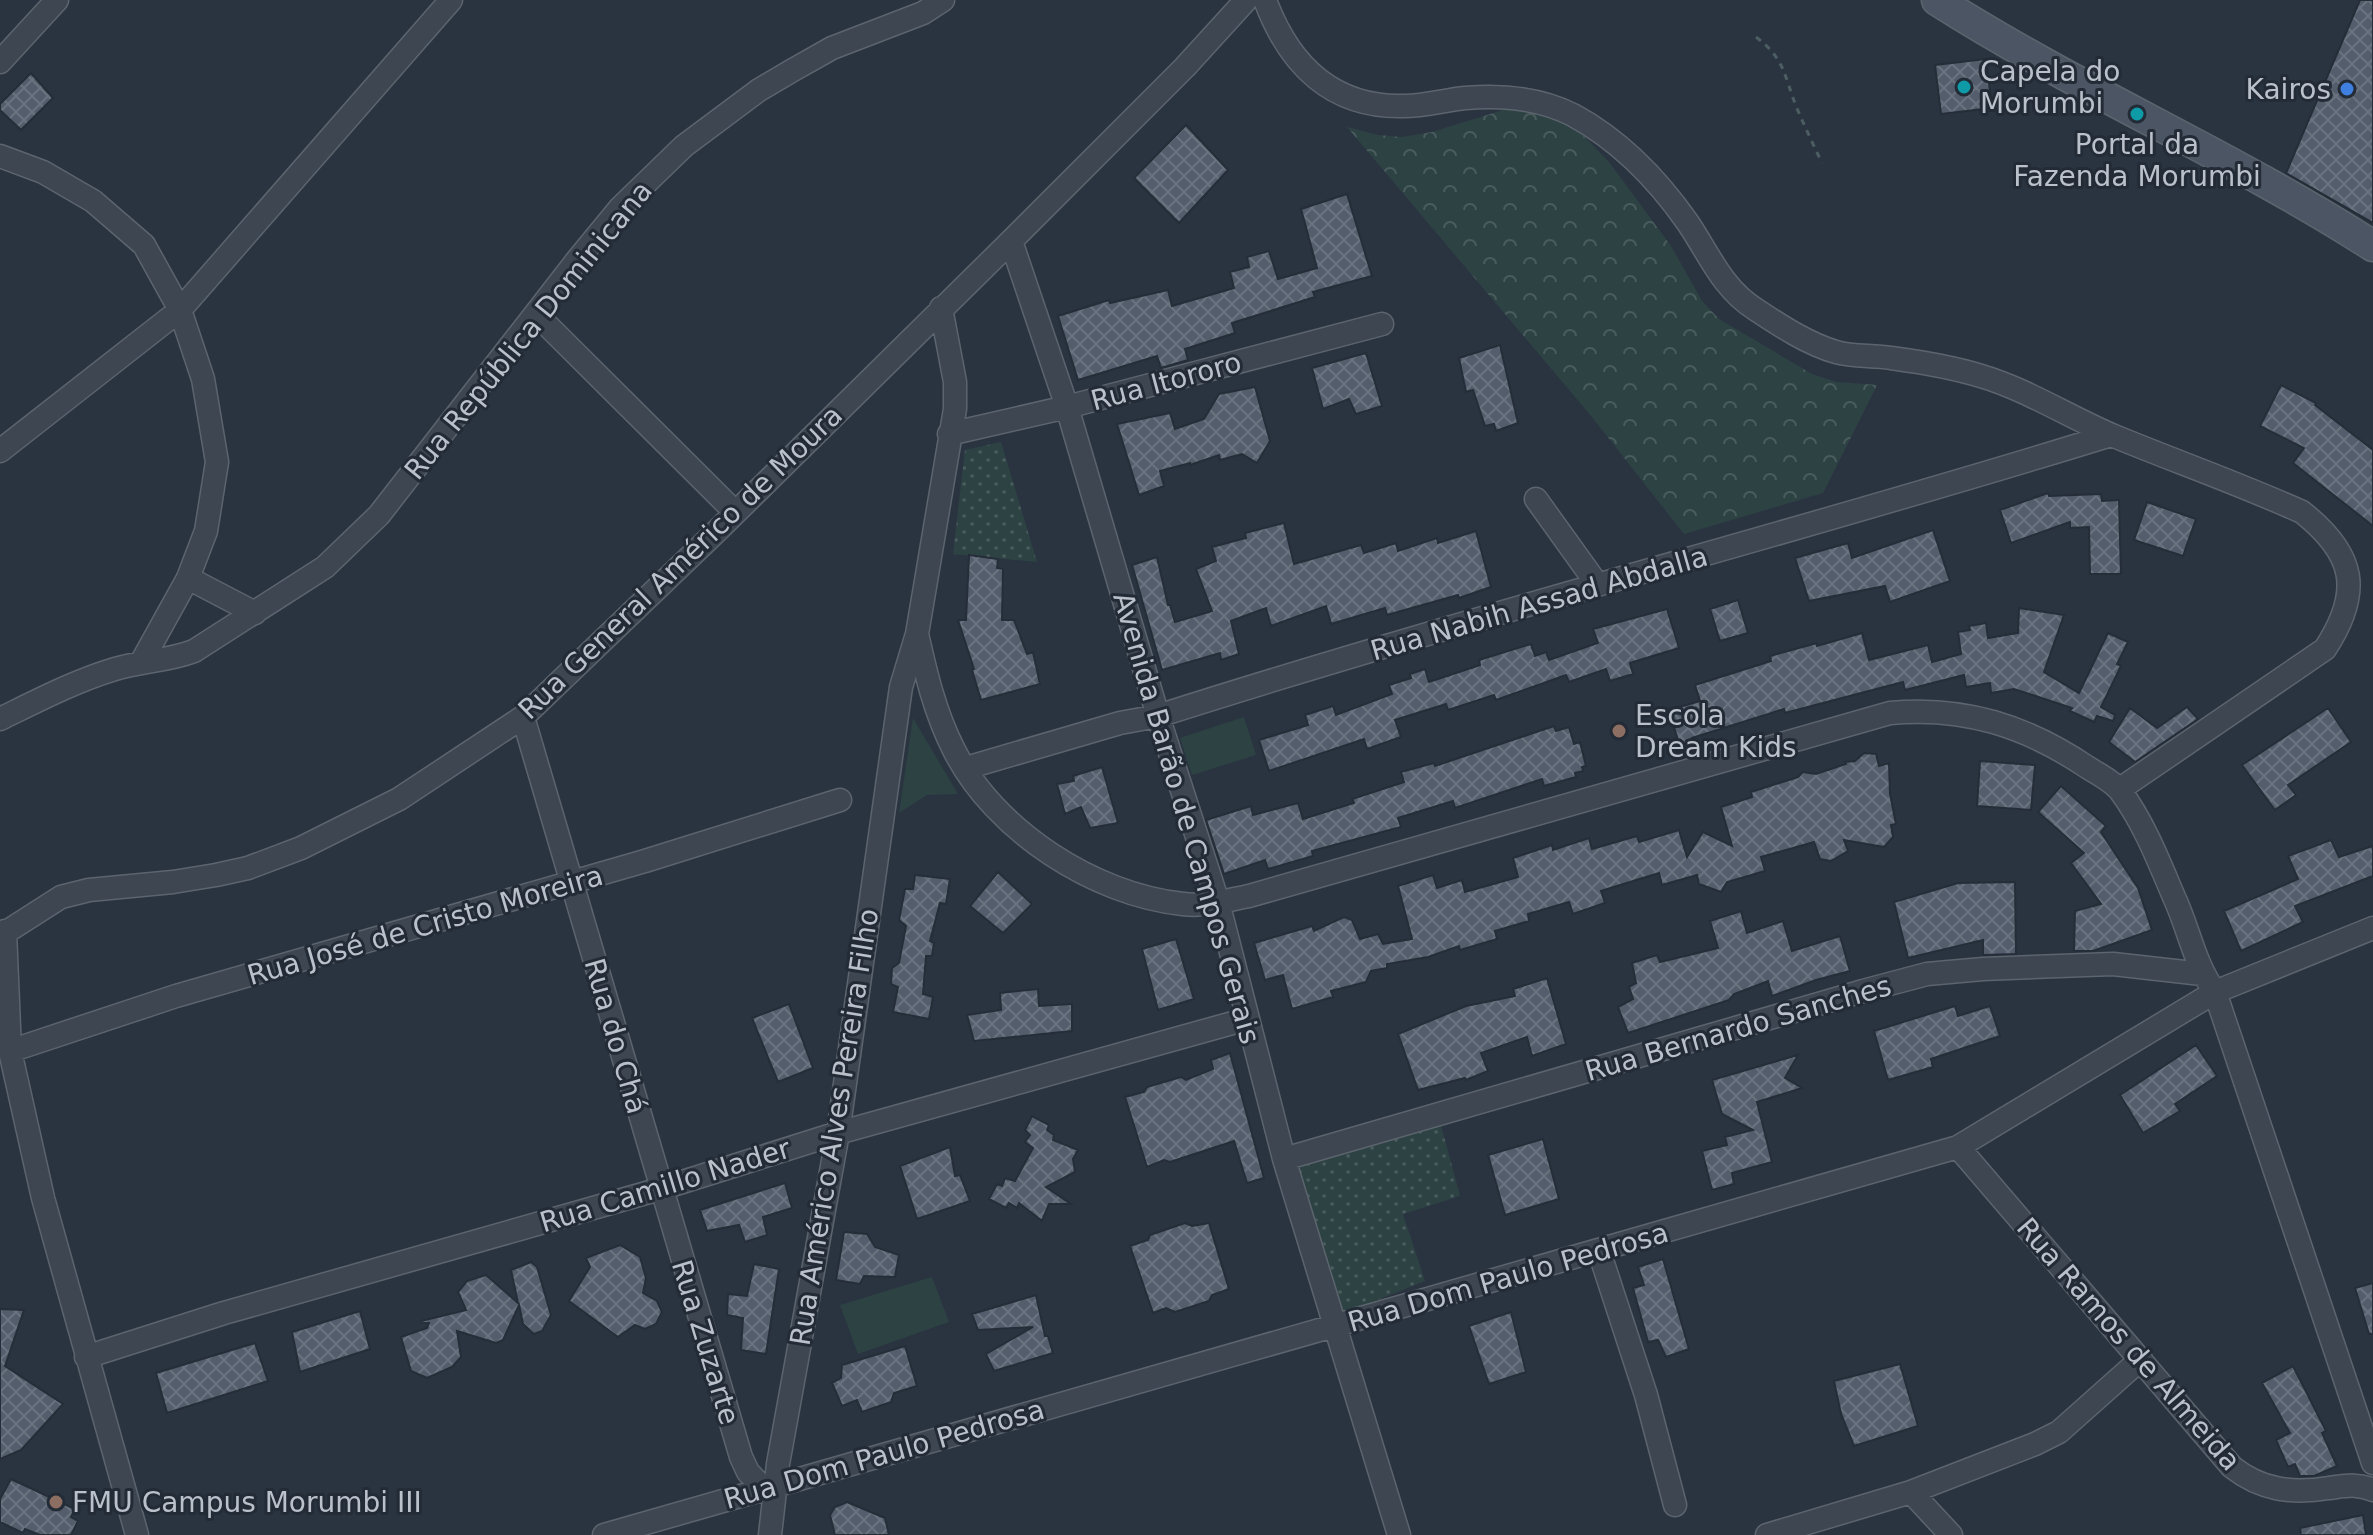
<svg xmlns="http://www.w3.org/2000/svg" width="2373" height="1535" viewBox="0 0 2373 1535" font-family="'DejaVu Sans',sans-serif">
  <style>
    .grass { fill: url(#grass-dots) }
    .forest { fill: url(#forest-crowns) }
    .park { fill: #2d4243 }
    .building { fill: url(#building-cross-hatch); stroke: #252d38; stroke-width: 2 }
    .lines { fill: none; stroke-linecap: round; stroke-linejoin: round }
    .street-casing { stroke: #5c646e; stroke-width: 25 }
    .secondary-casing { stroke: #5c646e; stroke-width: 33 }
    .path { stroke: #4c5e61; stroke-width: 3; stroke-dasharray: 6 6; stroke-linecap: butt }
    .street { stroke: #3e4651; stroke-width: 22 }
    .secondary { stroke: #4c5563; stroke-width: 30 }
    .culture-dot { fill: #0f9aa8; stroke: #222b36; stroke-width: 3 }
    .shop-dot { fill: #3f7fe0; stroke: #222b36; stroke-width: 3 }
    .education-dot { fill: #8d6e63; stroke: #222b36; stroke-width: 3 }
    .labels { text-anchor: middle; stroke-width: 6; stroke-linejoin: round; paint-order: stroke }
    .poi-label { font-size: 28px; fill: #bbc1cb; stroke: #222b36; text-anchor: start }
    .street-label { font-size: 28px; fill: #bbc1cb; stroke: #222b36 }
  </style>
  <defs>
    <pattern id="grass-dots" width="8" height="8" patternUnits="userSpaceOnUse" patternTransform="scale(2)"><rect width="8" height="8" fill="#2d4243"/><path d="M2 2h.1M6 6h.1" fill="none" stroke="#4a5c5d" stroke-width="1.8" stroke-linecap="round"/></pattern>
    <pattern id="forest-crowns" width="20" height="18" patternUnits="userSpaceOnUse" patternTransform="scale(2)"><rect width="20" height="18" fill="#2d4243"/><path d="M2 6a3 3 0 1 1 6 0M12 15a3 3 0 1 1 6 0" fill="none" stroke="#4a5c5d"/></pattern>
    <pattern id="building-cross-hatch" width="8" height="8" patternUnits="userSpaceOnUse" patternTransform="scale(2)"><rect width="8" height="8" fill="#535d6b"/><path d="M0 0l8 8M0 8l8-8" fill="none" stroke="#6a727f"/></pattern>
  </defs>
  <rect width="100%" height="100%" fill="#2a3441"/>
  <path class="grass" d="M1001 442 1037 562 953 554 965 450Z
    M1438 1114 1460 1196 1403 1214 1425 1281 1332 1318 1284 1159Z"/>
  <path class="forest" d="M1529 102 1576 128 1609 162 1671 246 1702 301 1719 319 1812 374 1836 382 1877 385 1823 493 1684 534 1592 417 1347 127 1378 135 1402 137 1432 132Z"/>
  <path class="park" d="M1244 717 1256 755 1192 775 1180 738Z
    M913 718 958 794 927 795 899 813Z
    M932 1277 949 1322 858 1354 840 1305Z"/>
  <path class="building" d="M2360 0H2373V223L2286 173Z
    M1986 59 1992 108 1941 114 1935 65Z
    M31 73 53 98 21 130 0 110V104Z
    M1186 125 1228 170 1179 223 1134 178Z
    M1347 194 1372 276 1313 292 1315 297 1232 323 1235 333 1185 349 1188 360 1161 368 1157 356 1078 380 1058 316 1109 300 1110 303 1168 290 1172 306 1234 288 1230 272 1249 267 1247 257 1269 251 1278 279 1317 268 1301 209Z
    M1500 345 1518 423 1496 431 1494 424 1485 426 1473 390 1466 392 1459 358Z
    M1366 353 1382 406 1356 414 1349 399 1323 409 1312 368Z
    M2281 385 2316 403 2315 405 2373 450V526L2293 463 2304 448 2260 426Z
    M1255 387 1270 441 1257 463 1242 454 1220 460 1219 455 1190 465V463L1160 471 1164 486 1139 495 1117 424 1170 413 1175 429 1204 419 1219 394Z
    M2048 493 2049 496 2101 494 2102 501 2119 500 2121 574H2090L2089 527 2070 528V522L2011 543 2000 510Z
    M2147 502 2196 519 2183 556 2134 540Z
    M1284 523 1294 564 1361 545 1364 553 1396 543 1398 551 1437 538 1438 543 1476 531 1491 587 1459 598 1458 595 1387 615 1385 608 1331 624 1326 606 1271 626 1266 608 1231 621 1239 654 1221 660 1220 653 1162 670 1132 565 1157 557 1168 605H1170L1175 622 1212 611 1196 569 1216 561 1212 547 1246 538 1245 533Z
    M1933 530 1950 581 1890 602 1885 586 1809 601 1795 558 1848 543 1852 558Z
    M969 555 998 559 997 568 1003 569 1002 620H1014L1027 654 1033 652 1040 684 981 700 972 670 974 669 958 620H966Z
    M1738 600 1748 633 1720 641 1710 609Z
    M2019 608 2064 615 2044 672 2079 693 2108 633 2128 642 2117 664 2121 666 2101 707 2115 715 2113 721 2097 716 2094 722 2070 711 2072 708 2014 689 1991 693 1990 683 1966 687 1964 675 1905 690 1903 682 1785 713 1784 709 1692 738 1694 744 1680 747 1669 710 1700 701 1695 685 1771 661 1770 656 1817 643V646L1862 633 1869 660 1928 645 1932 662 1961 654 1958 632 1970 630 1969 626 1986 623 1988 638 2018 633Z
    M1667 609 1679 648 1630 663 1633 674 1610 681 1606 669 1569 682 1566 675 1496 700 1494 695 1448 710 1446 704 1395 720 1401 737 1367 749 1364 739 1269 771 1259 740 1308 725 1305 715 1333 706 1336 715 1392 694 1389 685 1411 678 1410 674 1425 669 1429 682 1480 665 1479 660 1531 644 1535 656 1546 652 1549 660 1598 643 1593 629Z
    M2187 707 2198 719 2135 762 2109 742 2130 708 2157 728Z
    M2328 708 2351 742 2288 785 2296 795 2275 810 2242 765Z
    M1554 726 1556 731 1569 727 1574 744 1580 742 1586 766 1582 767 1583 771 1575 773 1576 777 1544 786 1542 779 1455 808 1453 801 1398 818 1401 827 1312 851 1313 856 1268 869 1265 860 1224 874 1206 820 1251 806 1253 815 1298 803 1303 819 1354 803 1352 799 1404 782 1401 772 1434 763 1435 766Z
    M1864 753 1876 754 1879 766 1889 763 1890 794 1896 824 1891 825 1893 837 1884 847 1844 840 1848 851 1831 861 1820 859 1814 842 1761 857 1765 871 1727 882 1721 892 1699 884 1697 875 1662 885 1659 873 1601 891 1605 903 1573 914 1569 902 1528 914 1529 921 1495 931 1497 939 1460 950 1459 946 1428 957 1387 964V968L1371 971 1366 982 1331 991 1333 997 1292 1009 1283 975 1265 980 1254 943 1312 926 1314 931 1344 917 1352 920 1360 939 1378 934 1383 944 1412 939 1398 886 1433 875 1437 888 1462 880 1465 892 1518 877 1513 858 1552 845 1553 850 1589 838 1592 849 1637 836 1639 842 1679 830 1687 857 1703 832 1732 846 1721 807 1752 797 1751 792 1798 777 1803 772 1816 774 1846 764 1845 762 1855 761Z
    M1980 761 2035 765 2031 810 1977 806Z
    M1102 767 1118 823 1090 828 1081 807 1065 814 1057 784 1074 781 1073 776Z
    M2061 786 2106 826 2101 832 2138 888 2152 930 2093 951H2074L2075 911 2101 904 2071 863 2084 853 2038 812Z
    M2331 840 2339 857 2373 846V876L2295 906 2303 922 2241 951 2224 911 2298 879 2288 856Z
    M998 872 1032 904 1003 933 970 906Z
    M915 875 950 879 946 904 940 903 930 941 934 943 932 956H926L923 994 933 997 929 1019 893 1012 898 987 891 984 892 968 899 963 906 926 899 920 905 889H913Z
    M2015 882 2016 954 1983 955V940L1908 958 1894 902 1958 883Z
    M1741 911 1747 933 1783 921 1792 951 1840 936 1850 971 1816 980 1772 996 1768 981 1734 994 1729 1000 1628 1033 1618 1007 1633 999 1629 987 1636 983 1632 963 1657 955 1660 962 1718 948 1710 921Z
    M1176 939 1194 999 1158 1010 1142 949Z
    M1547 978 1566 1044 1532 1056 1527 1037 1481 1053 1488 1071 1466 1080 1465 1078 1418 1090 1398 1034 1466 1006 1515 996 1513 989Z
    M1038 989 1039 1006 1072 1004V1031L974 1041 967 1015 1001 1010 1000 993Z
    M789 1004 813 1068 778 1082 752 1018Z
    M1955 1006 1958 1016 1990 1006 2000 1036 1931 1059 1933 1067 1888 1080 1874 1031Z
    M2196 1045 2217 1076 2175 1104 2180 1111 2143 1133 2120 1095Z
    M1230 1053 1264 1178 1247 1183 1234 1141 1170 1162 1164 1160 1147 1167 1125 1097 1144 1092 1147 1087 1181 1077 1186 1080 1213 1069 1211 1060Z
    M1798 1055 1785 1078 1802 1088 1757 1102 1772 1162 1732 1173 1734 1184 1712 1190 1702 1151 1727 1145 1725 1137 1753 1130 1722 1114 1712 1080Z
    M1032 1116 1049 1125 1047 1130 1054 1135 1053 1140 1078 1150 1073 1159 1075 1172 1046 1187 1071 1204H1049L1042 1221 1019 1203 1017 1208 1009 1203 1006 1208 989 1199 997 1184 1002 1186 1005 1178 1015 1181 1033 1148 1025 1142 1030 1135 1025 1130Z
    M1543 1139 1559 1199 1505 1215 1488 1155Z
    M950 1147 955 1176 960 1175 970 1201 917 1219 900 1166Z
    M785 1183 792 1208 763 1217 767 1235 745 1242 739 1225 707 1231 700 1210Z
    M1185 1223 1192 1226 1209 1223 1229 1289 1212 1295 1209 1301 1175 1312 1166 1308 1153 1313 1130 1246 1148 1240 1150 1235Z
    M844 1232 867 1234 875 1247 899 1255 895 1277 864 1276 860 1284 836 1280Z
    M620 1245 640 1257 646 1278 643 1293 657 1301 662 1312 656 1324 645 1329 635 1325 618 1337 569 1301 590 1267 586 1258Z
    M1663 1259 1689 1349 1666 1357 1658 1340 1648 1342 1633 1288 1644 1285 1638 1267Z
    M531 1262 537 1267 551 1315 542 1331 534 1334 523 1324 519 1305 503 1340 496 1343 457 1331 461 1357 452 1367 427 1378 411 1371 401 1337 427 1328 429 1323 421 1321 466 1310 458 1292 467 1281 486 1275 518 1303 511 1270Z
    M754 1264 779 1269 766 1354 741 1350 743 1318 727 1315 728 1294 747 1296Z
    M2373 1283V1334H2369L2355 1288Z
    M1036 1295 1045 1336H1048L1053 1353 994 1371 986 1354 1033 1327 978 1330 972 1314Z
    M0 1309 24 1310 5 1366 63 1404 21 1450 0 1459Z
    M360 1311 370 1349 300 1372 292 1332Z
    M1511 1312 1526 1372 1489 1384 1469 1326Z
    M255 1343 268 1381 167 1413 156 1373Z
    M905 1346 917 1386 894 1393 891 1402 862 1412 857 1400 842 1406 832 1383 841 1378 842 1365Z
    M1900 1364 1918 1426 1854 1446 1841 1414 1834 1381Z
    M2293 1366 2326 1431 2322 1433 2337 1466 2314 1476H2300L2295 1464 2288 1467 2276 1440 2290 1433 2262 1383Z
    M11 1479 75 1509 71 1517 78 1521 71 1535H40L25 1529 23 1533 0 1522V1499Z
    M847 1502 885 1518 889 1535H835L830 1515 835 1507Z
    M2363 1515 2366 1535H2301L2300 1528Z"/>
  <g class="lines">
    <defs>
      <path id="street" d="M1265 0C1289 65 1332 108 1404 106 1425 106 1445 100 1465 98 1501 95 1540 98 1573 115 1619 140 1658 180 1688 223 1709 254 1722 288 1755 309 1779 325 1808 344 1836 352 1853 357 1872 355 1891 358 1921 362 1952 367 1981 376 2028 390 2069 417 2114 436 2177 462 2240 484 2302 512 2355 554 2363 591 2325 649L2120 789
        M0 62 57 0
        M0 156 43 172 93 201 144 245 180 310 203 379 217 462 206 531 188 578 142 661
        M1011 241 1067 407 1158 716 1218 902 1284 1159 1399 1535
        M536 314 735 512
        M949 434 1067 407 1382 324
        M0 451 180 310 451 0
        M1536 499 1597 584
        M188 578 255 613
        M917 634C926 674 935 713 954 750 994 830 1094 895 1183 904 1205 907 1228 900 1249 896L1890 713C1964 706 2026 726 2087 767 2098 774 2114 782 2121 792 2144 823 2159 862 2174 897 2189 929 2194 963 2215 992L2373 1463
        M523 717 741 1457 748 1472 764 1489
        M0 719C37 701 75 681 115 669 141 661 168 661 194 651L325 567 379 515 578 259 620 208 684 146 759 90 793 70 832 48 923 13 943 0
        M966 768 1120 723 1158 716C1474 615 1795 533 2111 435
        M5 931 10 1051 43 1198 137 1535
        M0 936 61 897 89 890 173 882 216 875 248 868 301 848 399 799 523 717 718 530 1011 241 1185 67 1246 0
        M10 1051 176 996 645 861 840 800
        M1958 1147 2232 1467C2261 1490 2292 1494 2329 1488 2345 1486 2358 1483 2373 1490
        M1284 1159 1863 991 1927 974 1983 969 2113 964 2202 974
        M1599 1251 1646 1395 1675 1505
        M86 1357 224 1313 660 1189 838 1133 1247 1019
        M1911 1492 1951 1535
        M604 1535 1958 1147 2215 992 2373 928
        M770 1535 778 1464 838 1133 901 687 917 634 955 409V382L941 308
        M1767 1535 1911 1492 2035 1444 2059 1432 2141 1359"/>
      <path id="secondary" d="M1937 0C2078 90 2233 156 2373 246"/>
    </defs>
    <use href="#street" class="street-casing"/>
    <use href="#secondary" class="secondary-casing"/>
    <path class="path" d="M1756 37C1785 59 1784 75 1796 106 1804 125 1813 144 1822 163"/>
    <use href="#street" class="street"/>
    <use href="#secondary" class="secondary"/>
  </g>
  <g class="culture-dot">
    <circle cx="1964" cy="87" r="8"/>
    <circle cx="2137" cy="114" r="8"/>
  </g>
  <circle class="shop-dot" cx="2347" cy="89" r="8"/>
  <g class="education-dot">
    <circle cx="1619" cy="731" r="8"/>
    <circle cx="56" cy="1502" r="8"/>
  </g>
  <g class="labels">
    <g class="poi-label">
      <text x="1980" y="81">Capela do<tspan x="1980" dy="32">Morumbi</tspan></text>
      <text x="2331" y="99" text-anchor="end">Kairos</text>
      <text x="2137" y="154" text-anchor="middle">Portal da<tspan x="2137" dy="32">Fazenda Morumbi</tspan></text>
      <text x="1635" y="725">Escola<tspan x="1635" dy="32">Dream Kids</tspan></text>
      <text x="72" y="1512">FMU Campus Morumbi III</text>
    </g>
    <g class="street-label">
      <text transform="translate(528 330) rotate(-51)" y="10">Rua República Dominicana</text>
      <text transform="translate(1166 381) rotate(-15)" y="10">Rua Itororo</text>
      <text transform="translate(680 562) rotate(-44)" y="10">Rua General Américo de Moura</text>
      <text transform="translate(1539 603) rotate(-16)" y="10">Rua Nabih Assad Abdalla</text>
      <text transform="translate(1187 818) rotate(74)" y="10">Avenida Barão de Campos Gerais</text>
      <text transform="translate(425 925) rotate(-16)" y="10">Rua José de Cristo Moreira</text>
      <text transform="translate(1738 1028) rotate(-16)" y="10">Rua Bernardo Sanches</text>
      <text transform="translate(616 1036) rotate(74)" y="10">Rua do Chá</text>
      <text transform="translate(834 1127) rotate(-81)" y="10">Rua Américo Alves Pereira Filho</text>
      <text transform="translate(665 1185) rotate(-17)" y="10">Rua Camillo Nader</text>
      <text transform="translate(1508 1277) rotate(-16)" y="10">Rua Dom Paulo Pedrosa</text>
      <text transform="translate(706 1342) rotate(73)" y="10">Rua Zuzarte</text>
      <text transform="translate(2129 1344) rotate(49)" y="10">Rua Ramos de Almeida</text>
      <text transform="translate(884 1454) rotate(-16)" y="10">Rua Dom Paulo Pedrosa</text>
    </g>
  </g>
</svg>
